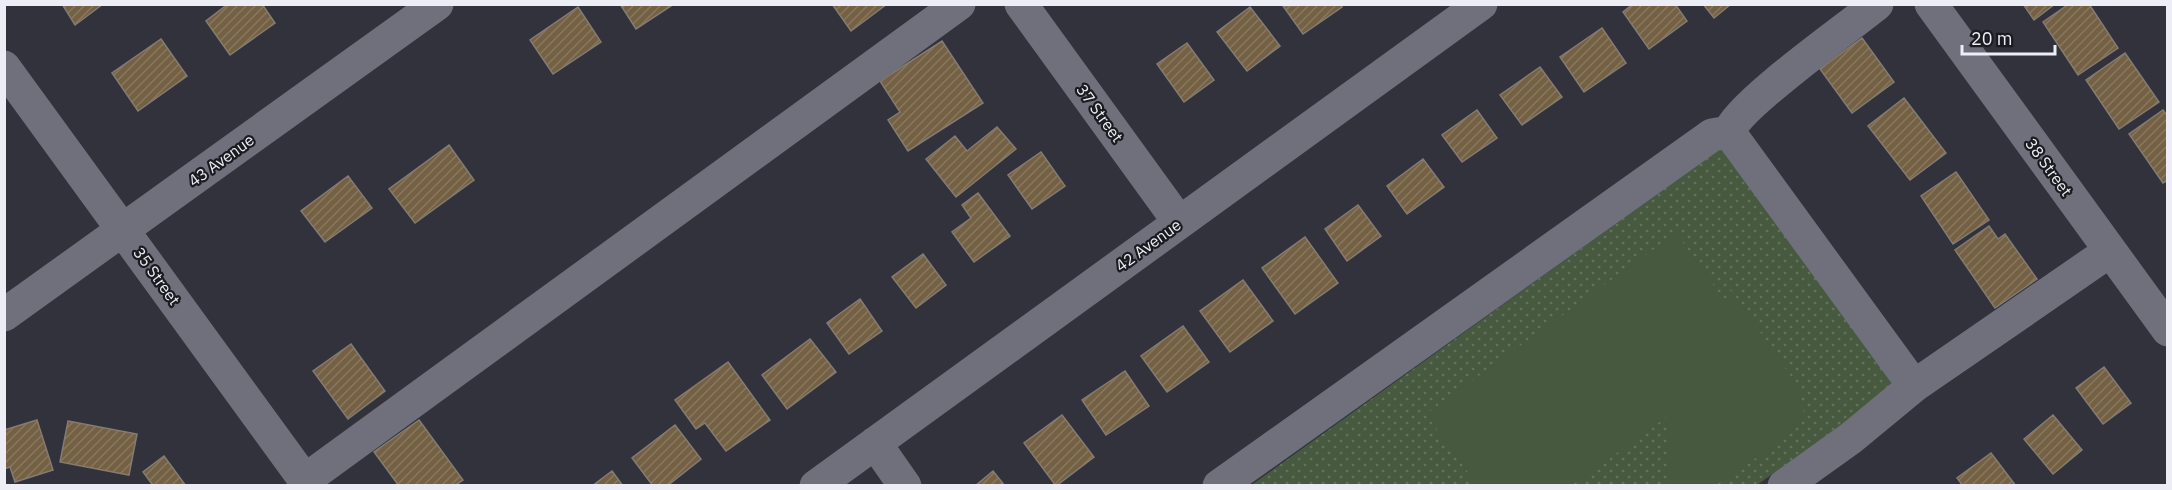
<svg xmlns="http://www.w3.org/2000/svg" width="2172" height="490" viewBox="0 0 2172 490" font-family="'IBM Plex Sans',sans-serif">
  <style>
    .park { fill: url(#park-dots) }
    .pitch { fill: #475a3f }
    .building { fill: url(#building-hatch); stroke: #847c71; stroke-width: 1.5 }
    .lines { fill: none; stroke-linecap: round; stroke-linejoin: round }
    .minor { stroke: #6f707c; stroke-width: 33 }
    .labels { text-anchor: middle; stroke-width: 4.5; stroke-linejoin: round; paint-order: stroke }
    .street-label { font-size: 16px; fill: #edeef5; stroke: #1a1b20 }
  </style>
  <defs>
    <pattern id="park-dots" width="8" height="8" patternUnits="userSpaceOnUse" patternTransform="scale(1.5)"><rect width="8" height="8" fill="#475a3f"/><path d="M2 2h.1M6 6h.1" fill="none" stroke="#62725b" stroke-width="1.8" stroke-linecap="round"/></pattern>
    <pattern id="building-hatch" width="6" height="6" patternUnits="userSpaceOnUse" patternTransform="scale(1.5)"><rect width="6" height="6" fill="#746043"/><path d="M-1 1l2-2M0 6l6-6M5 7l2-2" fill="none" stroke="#88775f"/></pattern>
  </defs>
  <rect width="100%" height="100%" fill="#32323d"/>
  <path class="park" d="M1721 148 1900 384 1757 485 1250 486Z"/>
  <path class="pitch" d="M1676 233 1725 301 1731 290 1797 385 1805 417 1785 438 1716 485H1670L1668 416 1572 485H1477L1426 414Z"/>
  <path class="building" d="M62 4H103L75 25Z
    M228 4H262L275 23 230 55 206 21Z
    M620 4H674L636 29Z
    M832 4H887L851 31Z
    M1340 4 1342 7 1303 34 1283 6Z
    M1633 4H1675L1687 21 1649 49 1623 12Z
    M1703 4H1731L1714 18Z
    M2023 4H2055L2034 20Z
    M2069 4H2089L2118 48 2078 75 2043 22Z
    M578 7 601 42 553 74 530 40Z
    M1250 7 1280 46 1247 71 1217 32Z
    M1602 28 1626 63 1584 92 1560 57Z
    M1862 38 1894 82 1852 113 1820 69Z
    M161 39 187 76 138 111 112 73Z
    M942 41 983 103 908 151 888 120 900 112 880 81Z
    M1187 43 1214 80 1184 102 1157 64Z
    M2125 53 2159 102 2119 129 2086 80Z
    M1540 67 1562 97 1522 125 1500 95Z
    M1904 98 1946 153 1910 180 1868 126Z
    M1477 110 1497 138 1462 162 1442 135Z
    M2163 110 2168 117V180L2163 183 2129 134Z
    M997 127 1016 149 956 197 926 159 955 136 967 151Z
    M449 145 474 180 415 223 389 189Z
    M1041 152 1065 186 1032 209 1008 175Z
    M1423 159 1444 187 1407 214 1387 186Z
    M1956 172 1989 220 1953 244 1921 196Z
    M348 176 372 208 325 242 301 211Z
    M978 193 1010 236 974 262 952 232 971 218 962 205Z
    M1358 205 1381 236 1347 261 1325 229Z
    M1989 226 1998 239 2005 234 2037 279 1995 308 1955 250Z
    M1305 237 1338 283 1295 314 1262 268Z
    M923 254 946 285 916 308 892 277Z
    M1243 280 1273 321 1230 352 1200 311Z
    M860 299 882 331 849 354 827 323Z
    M1183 326 1209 362 1167 392 1141 356Z
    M810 339 836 372 787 409 762 375Z
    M351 344 385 391 348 419 313 371Z
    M728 362 770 420 726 451 705 423 696 429 675 400Z
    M2104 367 2131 403 2103 424 2076 388Z
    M1125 371 1149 406 1106 435 1082 400Z
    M1062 415 1094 457 1056 486 1024 443Z
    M2053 415 2082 450 2053 474 2024 439Z
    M37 420 53 470 15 482 10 467 4 469V430Z
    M419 420 463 480 454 486H399L374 452Z
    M68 421 137 434 129 475 60 462Z
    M675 425 701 459 667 486H653L632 458Z
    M1991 453 2016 486H1963L1957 478Z
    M164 456 186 486H150L152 484 143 472Z
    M612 471 623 486H592Z
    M993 471 1005 486H975Z"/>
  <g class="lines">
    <path class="minor" d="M1021 4 1179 222
      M1931 4 2168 330
      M4 67 309 486
      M1729 132 1914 386
      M1729 132C1739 104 1848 28 1877 4
      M4 315 437 4
      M875 443 905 486
      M305 480 959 4
      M816 486 1481 4
      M1219 486 1712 135 1729 132
      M1784 486 1851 438 1914 386 2110 251"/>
  </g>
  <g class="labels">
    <g class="street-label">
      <text transform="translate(1100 113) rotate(54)" y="6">37 Street</text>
      <text transform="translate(221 160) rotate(-36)" y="6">43 Avenue</text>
      <text transform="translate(2049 167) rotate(54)" y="6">38 Street</text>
      <text transform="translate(1148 245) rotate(-36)" y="6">42 Avenue</text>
      <text transform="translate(157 276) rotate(54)" y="6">35 Street</text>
    </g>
  </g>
  <rect width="2172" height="490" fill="none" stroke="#edeef5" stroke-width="12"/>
  <path d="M1962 45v9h93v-9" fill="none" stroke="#edeef5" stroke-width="3"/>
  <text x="1971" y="45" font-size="18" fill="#edeef5" stroke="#1a1b20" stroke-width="4.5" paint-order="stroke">20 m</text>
</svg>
